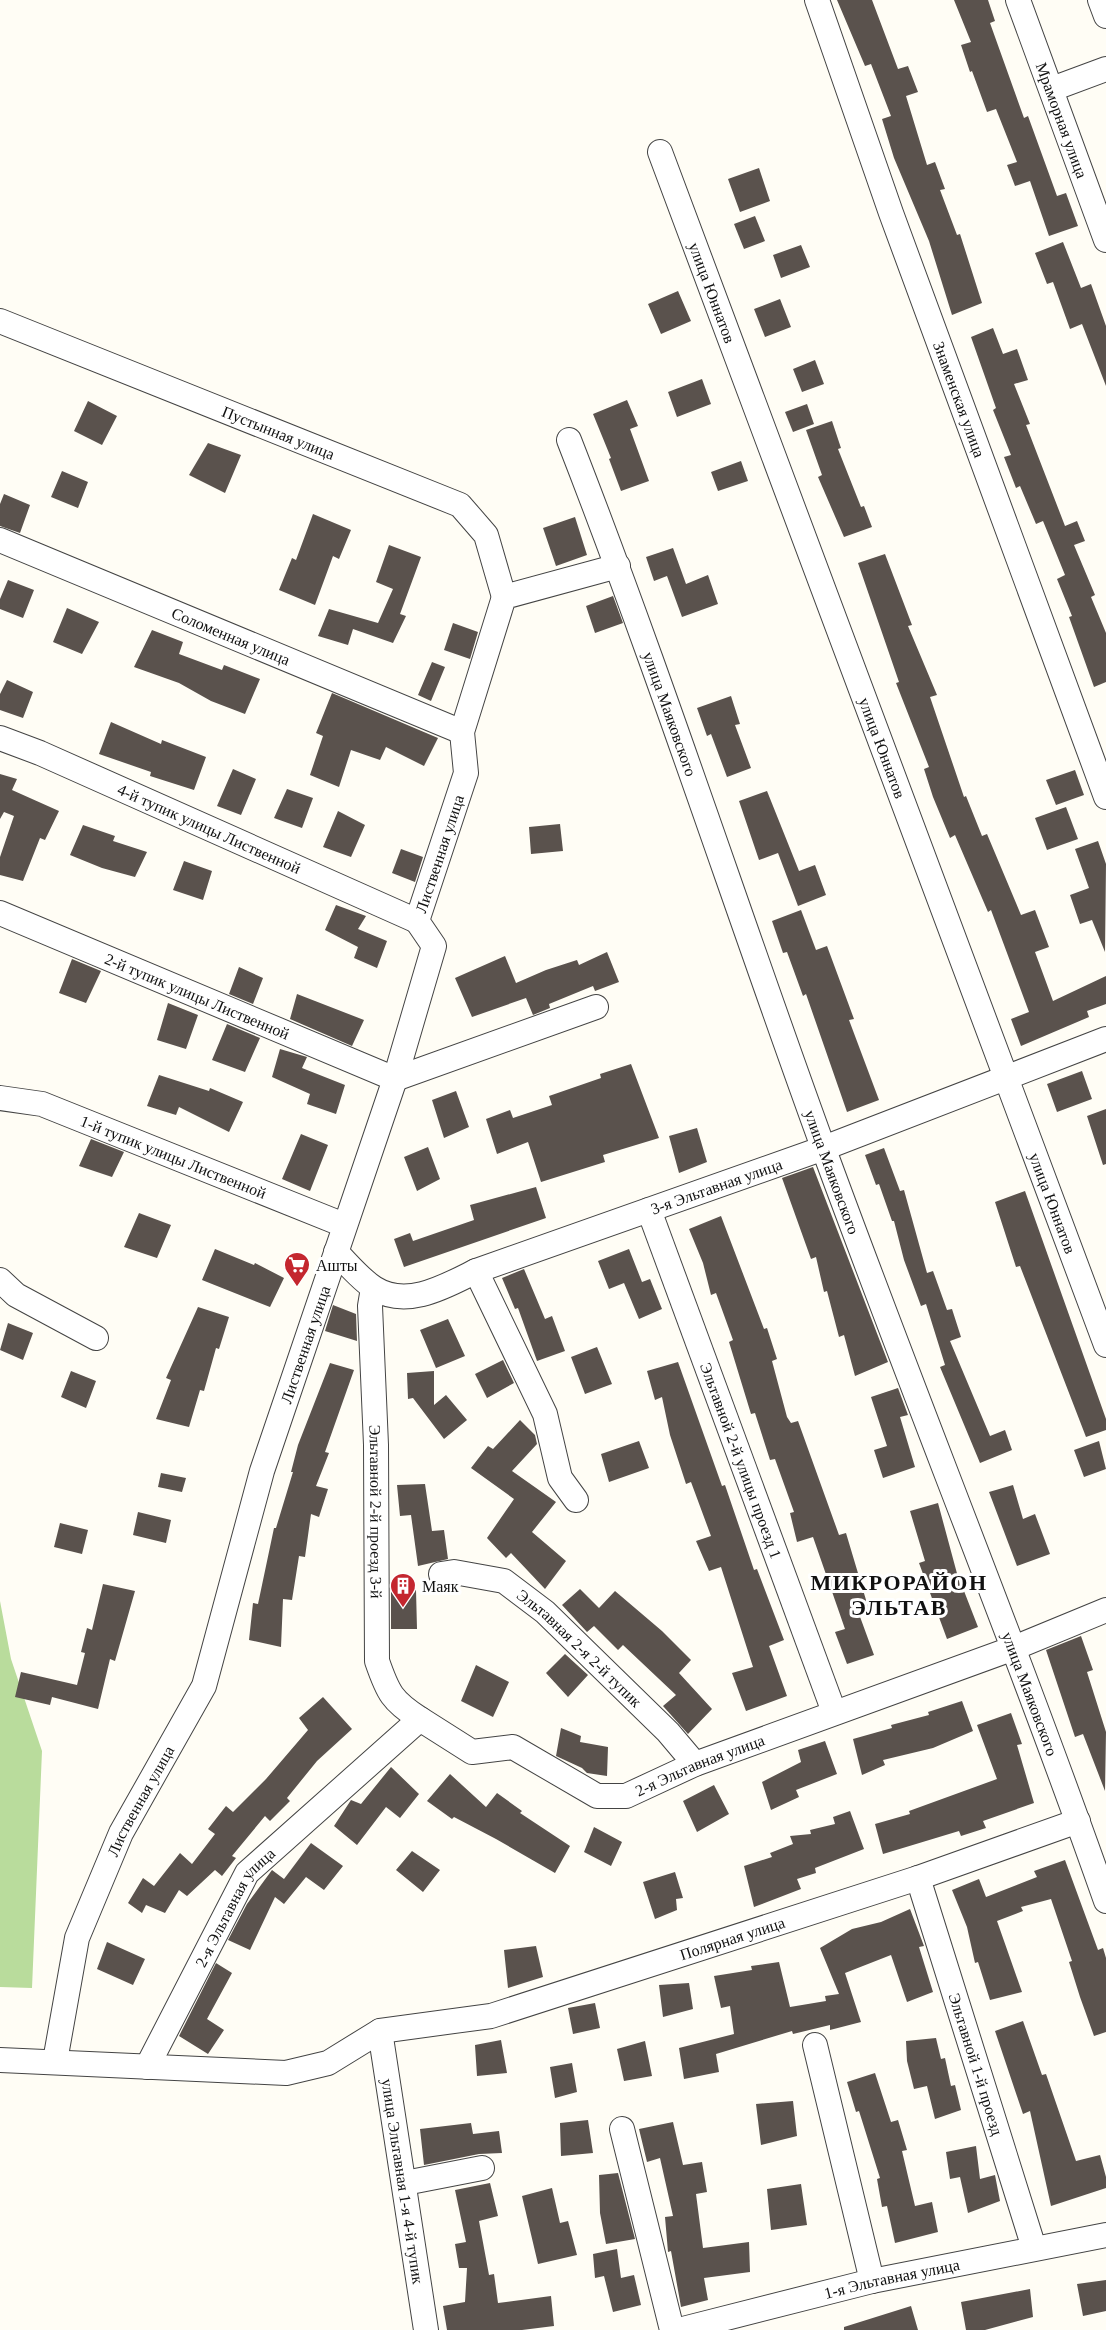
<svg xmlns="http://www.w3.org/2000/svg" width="1106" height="2330" viewBox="0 0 1106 2330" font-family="'Times New Roman',serif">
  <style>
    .forest { fill: #b9dc9c }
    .building { fill: #5a524d }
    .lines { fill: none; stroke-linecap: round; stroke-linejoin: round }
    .minor-casing { stroke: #444; stroke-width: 26 }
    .minor { stroke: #fff; stroke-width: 24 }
    .labels { text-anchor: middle; stroke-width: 6; stroke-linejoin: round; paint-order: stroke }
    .street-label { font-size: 16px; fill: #111; stroke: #fff }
    .poi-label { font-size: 16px; fill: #111; stroke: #fff; text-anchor: start }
    .district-label { font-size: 22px; font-weight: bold; letter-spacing: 1.5px; fill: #111; stroke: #fff }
  </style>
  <rect width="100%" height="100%" fill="#fffdf5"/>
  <path class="forest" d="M0 1601 11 1659 42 1751 32 1988 0 1987Z"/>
  <path class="building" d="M837 0H872L898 69 908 66 918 92 906 96 927 165 935 162 945 189 940 190 957 235 960 234 982 303 952 315 929 241 894 158 882 119 891 116 871 64 865 66Z
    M954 0H988L995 21 990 23 1024 118 1028 116 1057 196 1066 193 1078 226 1049 236 1030 181 1015 186 1007 165 1017 162 996 109 987 112 972 71 970 72 961 45 971 42Z
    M759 168 770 201 740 212 728 179Z
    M755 216 765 241 744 249 734 224Z
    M1063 242 1081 288 1091 284 1106 326V386L1082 324 1070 329 1053 282 1047 284 1035 253Z
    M801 245 810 267 781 278 773 255Z
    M678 291 691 321 661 334 648 304Z
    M780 299 791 327 765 337 754 309Z
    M993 328 1003 354 1017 349 1028 380 1014 384 1030 424 1026 425 1065 526 1077 521 1085 541 1074 545 1095 595 1091 597 1106 633V682L1094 687 1069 617 1072 616 1057 579 1065 575 1043 521 1036 524 1020 486 1016 488 1004 457 1011 455 993 410 996 408 971 337Z
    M815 360 824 384 802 392 793 369Z
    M702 379 711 404 677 417 668 392Z
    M627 400 638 426 630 429 649 481 621 491 609 459 611 458 593 414Z
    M88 401 117 416 102 445 74 431Z
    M807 404 814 424 793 432 785 412Z
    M832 421 841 448 838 449 861 507 864 506 872 527 844 537 818 477 822 475 806 430Z
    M208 443 241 455 225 493 189 475Z
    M741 461 748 481 718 491 711 472Z
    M62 471 88 482 78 508 51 497Z
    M4 494 30 505 20 533 0 526V504Z
    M313 514 351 530 339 559 333 556 315 605 279 590 292 558 296 560Z
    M575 517 587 555 556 566 543 528Z
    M389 545 421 557 400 614 406 616 393 643 353 629 348 645 318 636 329 609 378 623 393 589 376 582Z
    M673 548 686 584 708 575 718 604 682 617 667 576 654 581 646 557Z
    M885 554 912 625 908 626 937 695 930 697 964 797 966 796 982 836 987 834 1021 915 1035 910 1049 947 1035 952 1053 1001 1106 976V1004L1087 1011 1089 1017 1021 1046 1011 1019 1029 1012 991 910 988 912 955 835 950 838 933 797 924 769 929 767 896 683 899 682 858 563Z
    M8 580 34 590 23 618 0 609V599Z
    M613 596 623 623 595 633 586 606Z
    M67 608 99 622 82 654 53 642Z
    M453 623 478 632 470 659 444 650Z
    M152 630 183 642 179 654 222 670 224 665 260 679 245 714 211 701 179 683 134 667Z
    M432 662 445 667 431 701 418 695Z
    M7 680 33 692 23 718 0 710V694Z
    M332 693 438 738 424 766 386 747 380 760 351 750 339 787 310 775 323 736 316 733Z
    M731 696 740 724 735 725 751 768 727 777 711 734 707 736 697 708Z
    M111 722 161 744 162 740 206 757 194 790 150 776 151 772 99 754Z
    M233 769 256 779 241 815 217 806Z
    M1075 770 1084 795 1056 805 1046 780Z
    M0 774 17 779 12 790 59 811 45 840 40 838 23 881 0 875V857L14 816 4 812 0 819Z
    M287 789 313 798 302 828 274 818Z
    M767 791 799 871 815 865 826 895 798 906 778 853 759 860 739 801Z
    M1066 807 1078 839 1047 850 1035 818Z
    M338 811 365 825 351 857 323 847Z
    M560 824 563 851 531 854 529 827Z
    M83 825 115 836 113 841 147 852 135 877 102 868 70 855Z
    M1098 841 1106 864 1105 952 1092 920 1080 924 1070 895 1089 888 1075 849Z
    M401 849 423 857 415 882 392 873Z
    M184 861 212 871 203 900 173 890Z
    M336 905 366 916 358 929 387 941 377 968 354 958 358 947 325 930Z
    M801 910 816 950 827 946 854 1019 849 1020 879 1100 847 1112 806 994 803 996 787 952 783 953 772 921Z
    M607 952 619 982 595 991 593 986 549 1004 550 1008 533 1015 526 998 472 1017 455 978 505 956 516 983 546 970 577 960 579 965Z
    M72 959 101 971 86 1003 59 993Z
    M239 967 263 978 253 1004 229 994Z
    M297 994 364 1020 352 1046 290 1019Z
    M168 1003 198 1015 186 1049 157 1040Z
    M227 1024 260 1038 245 1072 212 1060Z
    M280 1049 307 1057 302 1068 345 1085 336 1114 307 1104 310 1094 272 1077Z
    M631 1064 659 1138 603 1155 605 1162 541 1182 528 1142 497 1154 486 1119 510 1110 513 1118 552 1105 549 1096 601 1078 600 1074Z
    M1082 1071 1092 1099 1057 1112 1047 1084Z
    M159 1075 209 1091 210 1088 243 1102 229 1132 179 1107 176 1115 147 1106Z
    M456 1091 469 1127 444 1138 432 1100Z
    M1106 1109V1164L1103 1165 1087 1116Z
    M697 1128 707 1162 679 1173 669 1136Z
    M301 1134 328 1145 310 1191 282 1179Z
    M91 1139 124 1152 112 1177 79 1166Z
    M428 1147 440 1179 417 1191 404 1157Z
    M884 1148 900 1191 904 1190 927 1273 933 1271 947 1310 952 1309 961 1337 950 1341 990 1436 1005 1430 1012 1450 980 1463 940 1367 945 1365 926 1304 921 1306 904 1260 894 1221H892L879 1184 876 1185 865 1155Z
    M813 1167 888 1362 855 1376 844 1335 839 1337 827 1291 824 1292 816 1257 811 1259 782 1178Z
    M536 1187 546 1218 404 1267 394 1239 410 1233 413 1241 474 1220 470 1205Z
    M1025 1191 1106 1419V1430L1086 1437 1020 1266 1016 1267 995 1202Z
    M139 1213 171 1225 157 1258 124 1247Z
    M721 1216 764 1329 767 1328 777 1359 772 1361 787 1417 791 1423 798 1421 839 1535 846 1533 869 1610 859 1614 874 1655 847 1664 835 1632 845 1629 813 1537 797 1542 790 1513 794 1512 775 1459 770 1460 755 1413 751 1414 729 1342 733 1340 716 1293 711 1295 703 1263 689 1229Z
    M215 1249 254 1265 255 1263 284 1278 270 1307 202 1280Z
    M629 1249 642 1282 650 1279 662 1309 639 1319 624 1283 609 1289 598 1261Z
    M524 1269 545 1319 552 1316 565 1351 537 1361 518 1308 515 1309 502 1278Z
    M333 1305 356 1314 357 1341 325 1331Z
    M198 1307 229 1317 219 1349 216 1348 204 1391 200 1390 189 1427 156 1419 171 1380 166 1378Z
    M448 1319 465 1356 436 1368 420 1330Z
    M8 1323 33 1333 23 1360 0 1350Z
    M597 1347 612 1384 585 1394 571 1357Z
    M503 1360 514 1383 487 1398 475 1374Z
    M678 1362 722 1486 725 1485 754 1570 757 1569 784 1640 769 1646 787 1696 746 1711 732 1673 753 1667 721 1567 709 1571 696 1541 711 1536 691 1482 686 1484 670 1435 662 1397 655 1400 647 1371Z
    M330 1363 354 1370 325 1452 329 1453 316 1486 328 1489 319 1517 311 1514 305 1557 299 1556 292 1600 283 1599 281 1647 249 1640 253 1603 258 1604 274 1528H276L293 1472H291L298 1445Z
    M71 1371 96 1381 86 1408 61 1397Z
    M434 1371V1405L446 1395 467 1420 444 1439 413 1398 408 1399 407 1373Z
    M898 1388 908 1415 900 1417 915 1467 883 1478 874 1450 887 1446 871 1397Z
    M520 1420 535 1435 537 1444 512 1471 556 1502 532 1532 566 1561 545 1589 511 1553 506 1558 487 1538 514 1499 471 1468 488 1446 493 1449Z
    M639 1441 649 1468 609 1482 601 1454Z
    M1099 1441 1106 1469 1084 1477 1074 1450Z
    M161 1473 186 1478 182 1492 158 1487Z
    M425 1484 432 1531 444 1530 448 1559 418 1566 411 1515 400 1516 397 1485Z
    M1013 1485 1023 1519 1035 1514 1050 1554 1017 1566 989 1492Z
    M938 1503 962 1592 964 1591 978 1627 947 1639 919 1563 925 1561 910 1511Z
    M138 1512 171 1520 166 1543 133 1535Z
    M60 1523 88 1530 82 1554 54 1547Z
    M103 1584 135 1591 115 1661 110 1659 98 1709 52 1697 50 1705 15 1697 21 1672 77 1685 85 1653 81 1652 87 1628 92 1630Z
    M580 1589 599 1608 615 1591 662 1631 691 1660 679 1673 712 1709 688 1734 663 1706 676 1695 623 1645 618 1650 594 1626 587 1632 562 1605Z
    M391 1590H416L417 1629H391Z
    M1081 1636 1093 1670 1087 1672 1106 1732 1105 1791 1083 1734 1075 1737 1046 1650Z
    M565 1654 588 1675 568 1697 546 1673Z
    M476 1665 509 1682 493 1717 461 1701Z
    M323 1697 352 1729 317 1761 287 1798 290 1801 270 1821 265 1816 232 1856 236 1858 222 1876 215 1870 187 1896 179 1890 165 1913 146 1905 142 1913 128 1903 143 1878 154 1886 180 1853 192 1864 215 1834 208 1829 226 1806 233 1812 266 1779 308 1730 299 1718Z
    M962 1701 973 1731 933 1748 883 1760 885 1765 862 1775 853 1739 892 1728 891 1725 929 1715 928 1712Z
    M1011 1713 1022 1744 1017 1745 1034 1803 983 1821 986 1828 961 1836 959 1831 883 1854 875 1824 910 1814 909 1811 997 1779 977 1725Z
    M561 1728 581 1736 580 1742 608 1747 607 1776 587 1773 582 1768 556 1756Z
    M825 1741 837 1774 796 1790 799 1797 771 1810 762 1782 801 1762 798 1750Z
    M391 1767 419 1794 400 1818 386 1807 357 1845 334 1826 351 1800 361 1804Z
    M450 1774 486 1807 497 1793 522 1811 520 1813 570 1846 555 1873 496 1839 454 1817 452 1819 427 1801Z
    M714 1785 729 1814 697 1832 683 1801Z
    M850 1811 864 1849 815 1868 816 1873 797 1879 801 1889 754 1907 744 1866 772 1857 770 1853 793 1844 790 1836 811 1834 810 1830 835 1824 833 1817Z
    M594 1827 622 1842 611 1866 584 1852Z
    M311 1843 343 1866 324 1890 306 1877 284 1904 275 1897 250 1950 228 1940 247 1904 272 1870 284 1879Z
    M412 1851 440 1870 423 1892 396 1870Z
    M1065 1860 1098 1950 1103 1948 1106 1958V2032L1094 2036 1080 1997 1069 1962 1072 1961 1051 1899 1021 1907 1023 1911 997 1921 1022 1992 990 2000 978 1962 975 1963 967 1927 952 1890 979 1879 986 1897 1037 1877 1034 1871Z
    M675 1872 683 1898 676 1899 677 1910 655 1919 643 1882Z
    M910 1909 924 1946 919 1947 933 1992 907 2002 891 1955 845 1973 861 2022 830 2030V2025L793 2034 792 2031 716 2054 719 2072 684 2079 679 2048 734 2034 730 2006 721 2008 714 1976 752 1970 751 1966 779 1962 790 2007 826 2001 825 1996 839 1994 820 1948 852 1929 881 1922Z
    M107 1942 145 1959 133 1985 97 1969Z
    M536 1946 543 1977 508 1988 504 1950Z
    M216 1963 232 1973 207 2019 224 2030 208 2054 179 2036Z
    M689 1983 693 2009 663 2017 659 1985Z
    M595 2003 600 2028 573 2034 568 2008Z
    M1023 2021 1042 2075 1046 2074 1076 2161 1100 2155 1106 2177V2188L1051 2206 1030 2111 1023 2114 995 2031Z
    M936 2038 941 2059 945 2058 951 2086 955 2085 961 2110 935 2119 927 2086 914 2089 907 2061 906 2041Z
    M501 2040 507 2073 477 2076 475 2045Z
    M645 2041 652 2076 624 2081 617 2049Z
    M572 2063 577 2092 555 2098 550 2067Z
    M875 2073 891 2122 898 2120 907 2150 902 2151 915 2206 932 2202 938 2232 895 2243 887 2206 882 2207 877 2179 880 2178 859 2111 856 2112 847 2082Z
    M793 2101 797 2136 761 2145 756 2104Z
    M588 2120 593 2153 561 2156 560 2123Z
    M673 2122 683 2165 702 2162 707 2192 696 2194 703 2248 749 2242 750 2272 704 2278 708 2300 681 2307 671 2251 668 2252 665 2217 673 2216 660 2158 647 2162 639 2129Z
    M471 2123 473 2134 499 2131 502 2153 479 2154 424 2165 420 2129Z
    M976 2146 980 2179 995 2175 1000 2201 968 2213 960 2177 950 2179 946 2152Z
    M618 2173 635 2239 606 2244 600 2213 599 2175Z
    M490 2183 498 2216 479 2221 489 2275 494 2274 498 2303 551 2296 554 2326 522 2330H447L443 2306 465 2302 467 2268H459L455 2244 466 2242 455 2190Z
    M801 2184 807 2225 771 2230 767 2189Z
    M552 2188 560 2223 568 2221 577 2255 538 2264 522 2196Z
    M617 2249 621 2278 634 2275 641 2305 613 2312 604 2276 595 2278 593 2254Z
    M1106 2280V2311L1083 2316 1077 2284Z
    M1030 2289 1033 2317 985 2330H966L961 2302Z
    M911 2306 918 2330H844V2327Z"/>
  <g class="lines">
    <defs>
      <g id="minor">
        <path id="s1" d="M817 0 891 213 1106 797"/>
        <path id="s2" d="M1018 0 1106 240"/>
        <path d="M1100 0 1106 16"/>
        <path d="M1052 89 1106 69"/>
        <path id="s3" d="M660 152 1106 1345"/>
        <path id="s4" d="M0 321 460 505 486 535 504 597"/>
        <path id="s5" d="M569 440C660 673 737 911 823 1147 915 1399 1017 1648 1106 1901"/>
        <path id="s6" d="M0 540 462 732"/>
        <path id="s7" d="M0 738 40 753 417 921"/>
        <path id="s8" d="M0 913 395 1079 596 1007"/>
        <path id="s9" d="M0 1098 42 1104 344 1225"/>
        <path id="s10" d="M649 1210 834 1712"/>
        <path id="s11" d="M336 1252C348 1264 360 1279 374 1288 407 1309 446 1286 476 1271L824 1148 1106 1039"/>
        <path d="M476 1271 545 1414 560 1478 576 1500"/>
        <path d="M0 1280 16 1295 96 1338"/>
        <path id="s12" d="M373 1288 370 1306 376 1445 377 1661C388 1693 392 1701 420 1719"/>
        <path id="s13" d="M441 1574 454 1572 504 1581 545 1612 668 1732 695 1764"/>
        <path id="s14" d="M918 1878 1034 2248"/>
        <path id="s15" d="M380 2031 426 2330"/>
        <path d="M815 2045 872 2281"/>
        <path id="s16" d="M0 2060 286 2073 328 2063 380 2031 491 2016 918 1878 1078 1821"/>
        <path id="s17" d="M55 2061 77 1938 121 1833 204 1686 262 1471 395 1079 434 946 417 921 466 773 462 732 504 597 618 566"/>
        <path id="s18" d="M147 2067 247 1873 420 1719 472 1752 513 1747 597 1796H626L695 1764 1014 1648 1106 1610"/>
        <path d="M622 2129 672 2330"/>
        <path d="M405 2183 482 2168"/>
        <path id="s19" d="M679 2330 872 2281 1106 2235"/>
      </g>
    </defs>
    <use href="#minor" class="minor-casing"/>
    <use href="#minor" class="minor"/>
  </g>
  <defs>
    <symbol id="supermarket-pin" viewBox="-11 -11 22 30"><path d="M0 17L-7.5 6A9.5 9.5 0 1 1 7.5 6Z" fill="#c4262e" stroke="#fff"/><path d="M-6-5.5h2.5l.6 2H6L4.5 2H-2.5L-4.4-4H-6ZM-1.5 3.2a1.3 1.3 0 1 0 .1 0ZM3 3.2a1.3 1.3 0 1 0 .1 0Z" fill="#fff"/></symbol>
    <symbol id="building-pin" viewBox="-11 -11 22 30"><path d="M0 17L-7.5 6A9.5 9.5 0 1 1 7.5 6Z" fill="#c4262e" stroke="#fff"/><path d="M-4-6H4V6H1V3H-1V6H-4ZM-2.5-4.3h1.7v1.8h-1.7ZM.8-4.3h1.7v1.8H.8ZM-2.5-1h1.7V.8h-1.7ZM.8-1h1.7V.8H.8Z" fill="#fff"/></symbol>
  </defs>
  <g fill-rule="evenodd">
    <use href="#supermarket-pin" x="282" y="1250" width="30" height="40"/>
    <use href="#building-pin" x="388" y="1571" width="30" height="40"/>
  </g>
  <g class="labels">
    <g class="street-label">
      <text dy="6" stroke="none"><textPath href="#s2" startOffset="128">Мраморная улица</textPath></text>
      <text dy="6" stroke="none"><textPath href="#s3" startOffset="150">улица Юннатов</textPath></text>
      <text dy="6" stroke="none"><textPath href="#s1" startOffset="424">Знаменская улица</textPath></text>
      <text dy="6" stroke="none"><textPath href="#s4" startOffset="300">Пустынная улица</textPath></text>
      <text dy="6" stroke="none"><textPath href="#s6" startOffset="250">Соломенная улица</textPath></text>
      <text dy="6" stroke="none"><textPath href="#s5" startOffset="292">улица Маяковского</textPath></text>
      <text dy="6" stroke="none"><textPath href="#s3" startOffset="636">улица Юннатов</textPath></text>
      <text dy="6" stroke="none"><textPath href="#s7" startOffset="228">4-й тупик улицы Лиственной</textPath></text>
      <text dy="6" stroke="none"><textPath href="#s17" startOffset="1284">Лиственная улица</textPath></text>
      <text dy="6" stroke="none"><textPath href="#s8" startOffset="214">2-й тупик улицы Лиственной</textPath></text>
      <text dy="6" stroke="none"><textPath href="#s9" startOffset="184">1-й тупик улицы Лиственной</textPath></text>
      <text dy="6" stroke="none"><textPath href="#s5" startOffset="778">улица Маяковского</textPath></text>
      <text dy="6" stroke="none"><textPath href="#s11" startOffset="416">3-я Эльтавная улица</textPath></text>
      <text dy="6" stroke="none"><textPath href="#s3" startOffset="1122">улица Юннатов</textPath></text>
      <text dy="6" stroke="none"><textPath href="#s17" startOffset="764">Лиственная улица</textPath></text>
      <text dy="6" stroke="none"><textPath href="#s10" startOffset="267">Эльтавной 2-й улицы проезд 1</textPath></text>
      <text dy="6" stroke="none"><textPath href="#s12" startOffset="224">Эльтавной 2-й проезд 3-й</textPath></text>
      <text dy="6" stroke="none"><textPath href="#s13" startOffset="165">Эльтавная 2-я 2-й тупик</textPath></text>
      <text dy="6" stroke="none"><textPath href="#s5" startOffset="1336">улица Маяковского</textPath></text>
      <text dy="6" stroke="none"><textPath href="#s18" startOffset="759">2-я Эльтавная улица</textPath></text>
      <text dy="6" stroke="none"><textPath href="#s17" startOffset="276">Лиственная улица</textPath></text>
      <text dy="6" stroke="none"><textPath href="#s18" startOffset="183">2-я Эльтавная улица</textPath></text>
      <text dy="6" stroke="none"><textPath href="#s16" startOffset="756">Полярная улица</textPath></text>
      <text dy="6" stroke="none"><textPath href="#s14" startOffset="195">Эльтавной 1-й проезд</textPath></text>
      <text dy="6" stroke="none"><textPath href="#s15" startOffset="152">улица Эльтавная 1-я 4-й тупик</textPath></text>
      <text dy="6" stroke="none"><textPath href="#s19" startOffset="219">1-я Эльтавная улица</textPath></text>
    </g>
    <g class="poi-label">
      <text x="316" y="1271">Ашты</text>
      <text x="422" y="1592">Маяк</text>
    </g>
    <g class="district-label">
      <text x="899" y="1590">МИКРОРАЙОН<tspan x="899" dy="25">ЭЛЬТАВ</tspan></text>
    </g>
  </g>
</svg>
